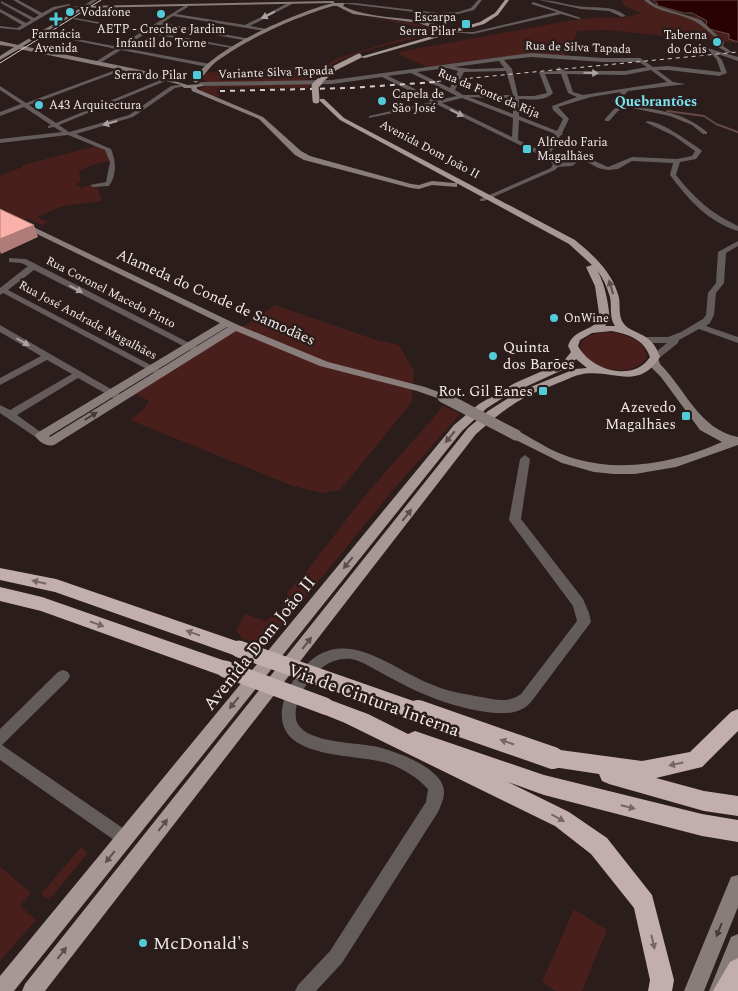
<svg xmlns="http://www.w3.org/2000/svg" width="738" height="991" viewBox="0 0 738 991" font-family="Spectral,serif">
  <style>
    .green { fill: #491f1c }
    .water { fill: #290304; stroke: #664848 }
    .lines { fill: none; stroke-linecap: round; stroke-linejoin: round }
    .stream { stroke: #664848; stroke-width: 2 }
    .street { fill: #635c5b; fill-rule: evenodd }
    .secondary { fill: #897d7c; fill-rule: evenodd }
    .primary { fill: #a79795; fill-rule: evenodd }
    .highway { fill: #c2afad; fill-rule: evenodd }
    .tram { stroke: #d8cdcb; stroke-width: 1 }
    .rail-far1 { stroke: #d8cdcb; stroke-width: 1; stroke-dasharray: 4 4; stroke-linecap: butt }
    .rail { stroke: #d8cdcb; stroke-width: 2; stroke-dasharray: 5 5; stroke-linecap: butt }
    .secondary-bridge { stroke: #897d7c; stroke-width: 11 }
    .primary-bridge-far1 { stroke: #a79795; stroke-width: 5 }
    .primary-bridge { stroke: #a79795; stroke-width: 7 }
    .highway-bridge-far1 { stroke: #c2afad; stroke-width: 17 }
    .highway-bridge { stroke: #c2afad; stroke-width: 22 }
    .shaded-wall { fill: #af7c77 }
    .building { fill: #fab1aa; stroke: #af7c77 }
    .oneway { fill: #aba2a1 }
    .oneway2 { fill: #5c4e4c }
    .oneway3 { fill: #463a38 }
    .oneway4 { fill: #766664 }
    .poi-dot { fill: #52cbd9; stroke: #2a1d1b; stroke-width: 2 }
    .labels { text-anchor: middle; stroke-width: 5; stroke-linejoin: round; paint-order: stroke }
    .far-poi-label { font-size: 12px; fill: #f3e9e7; stroke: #2a1d1b; text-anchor: start }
    .far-street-label { font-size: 12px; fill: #f3e9e7; stroke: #2a1d1b }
    .far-neighbourhood-label { font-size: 14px; font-weight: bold; fill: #7ae5f1; stroke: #2a1d1b }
    .street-label { font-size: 15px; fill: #f3e9e7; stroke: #2a1d1b }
    .poi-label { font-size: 15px; fill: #f3e9e7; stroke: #2a1d1b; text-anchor: end }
    .near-street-label { font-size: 18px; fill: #f3e9e7; stroke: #2a1d1b }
    .near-poi-label { font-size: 18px; fill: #f3e9e7; stroke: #2a1d1b; text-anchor: start }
  </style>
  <rect width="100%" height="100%" fill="#2a1d1b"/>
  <path class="green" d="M622 0H651L656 6 677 13 699 17C708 31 719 31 734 33L738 43 604 30 577 31 575 38 564 56 531 53 428 67 402 56 398 52 568 21 598 17 624 18 641 13 623 5Z
    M355 15 418 24 439 31C402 45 337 49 312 82H208L202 80 207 73 230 70 325 66 337 58 428 31 410 25Z
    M310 84 309 88 223 87 219 88 216 93 221 95 215 97 199 89 208 85Z
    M96 146 106 150 110 161 92 165 79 171 81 182 76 184 81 188 90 185 97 187 102 201 63 206 37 217 48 222 42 225 27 218 22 220 0 207V176L22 167 23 165Z
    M275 305 376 340 399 345 414 371 412 402 340 490 322 493 293 486 130 420 143 410 149 401 133 393 224 332 246 325Z
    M608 332C625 334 645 338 647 358 618 394 539 338 608 332Z
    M442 405 460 414 393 490 265 647 243 639 236 631 245 614 266 621 280 610 290 589 307 571 362 499 441 409Z
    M81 847 88 853 49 900 41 894Z
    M0 867 31 893 20 906 36 920 0 961Z
    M574 909 607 930 582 991H556L542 982Z"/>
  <path class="water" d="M653 0H738V42L729 39V34L709 29 706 25 707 21 692 13H684L655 5 658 4Z"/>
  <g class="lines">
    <path class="stream" d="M667 111 704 116 716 124 738 132"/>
    <path class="street" d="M13 0H18L42 13 53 7 69 4 71 5 56 9 20 30 0 28V26L17 28 22 25 0 12V9L26 23 31 20 1 3V1L34 18 39 15Z
      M92 0H97L86 8 72 6H83Z
      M478 0H482L474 10 458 14 439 15 340 3H355L439 13 458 12 471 8Z
      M539 0C552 0 564 4 577 6 594 9 612 4 626 16L622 17 609 11 581 9Z
      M644 0H649L657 6 701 20 724 42 723 46 732 52 728 53 718 47 720 42 718 40C714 36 700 24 696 22 679 12 659 14 644 0Z
      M290 2 294 3 250 26 267 29 265 31 173 16 162 23 251 39 249 41 159 25 150 31 235 47 237 49 146 33 124 48 210 64 208 67 121 50 97 65 95 62 116 49 48 35 50 34 119 47 141 32 73 19 75 18 145 30 186 5 188 7 176 14 245 25Z
      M533 2 581 18 579 19 561 14 473 34 451 32H473L557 12 531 4Z
      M707 48 738 57V61L715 53 722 60 727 73 719 76 668 70H657L673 82 686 84 628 91 619 100C652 113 677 107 707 132V134H703L692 125 670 116 627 107 618 111 609 121H605V119L614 109 622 105 612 101 621 92 591 97 558 107 569 119 562 133 563 134 560 136 549 156C566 167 565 162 581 155L608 167 632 157 677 159 692 156 695 151 674 136 645 122C655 117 691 143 701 150L702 151 696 159 680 162 676 175C694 198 712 214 738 226V231C708 222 688 199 670 175L673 163 632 161 618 169 608 170 598 168 582 159 572 166 558 167 555 170 484 201H480V199L551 168 553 164 544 157 436 104 369 118V116L432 102 382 77 332 84 201 86 198 84 201 82 332 80 531 53 603 58H640L653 67 668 66 721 72 717 60ZM531 57 603 62H639L647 67 625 71H565L559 67 556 69 558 71 539 72 547 93 534 96H518L512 69 504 60ZM499 61 504 68 472 69 454 67ZM447 68 458 71 450 88 417 72ZM651 70 667 82 583 95 573 92 567 74 625 75ZM506 71 513 95H463L455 90 464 72ZM411 73 457 96 438 100 388 76ZM545 74H561L568 93 577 97 552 106 553 110 563 119 557 131 519 116V99C530 99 545 102 553 93ZM469 97 513 99V114ZM462 98 513 118 512 137 442 103ZM519 120 555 134 545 153 518 140Z
      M121 68 126 69 29 105 56 123 163 79 168 80 59 125 69 132 73 131 129 115 171 86 186 84V86L175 88 133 117 76 134 111 149C116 161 117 175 109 186L93 187 90 185 106 182 110 162 105 150 68 135 0 143V139L62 132 54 127 48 128V126L51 125 24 107 0 116V112L21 104 0 90V86L26 103Z
      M738 241V246L726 253 724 283 716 293 714 315 710 323 706 326 738 337V343L699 329 679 340 678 343 658 359H652V355L667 343H652L640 341 638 339 640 337H668L681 332 703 319 706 315 708 293 716 283 718 252Z
      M9 258 26 259 203 350 198 353 195 352 34 270 8 290 166 373 164 375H158L3 293 0 295V288L28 266 21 263 9 262Z
      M0 325 123 396 125 398 123 400H117L78 378 17 415 46 436 45 438H37L0 413V405L10 410 72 374 47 360 0 385V378L41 356 0 332Z
      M525 455 530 459 521 519 583 599 589 613 591 622 531 702C528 705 525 708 522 709 502 721 446 704 426 695 413 690 401 683 389 677 377 671 363 661 351 659 332 657 317 669 307 684 300 694 294 706 296 719 301 744 358 742 378 747 396 752 415 759 430 770 447 784 447 793 438 812L342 963 316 991H295L298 985 330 951 426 802 428 789C417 777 402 768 387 763 357 754 286 759 282 719 280 703 289 686 298 674 340 619 387 667 433 685 449 692 465 694 481 697 496 700 509 703 521 694L577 621 573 606 509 520 520 459Z
      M63 670 68 672 70 676 68 680 2 745 130 833 132 839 130 845 124 847 0 760V729L58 672Z"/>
    <path class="secondary" d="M333 1 335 2 333 3H345L343 6C377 23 422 13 456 32L453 34 418 23 353 14 337 6H333C293 18 251 37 217 61 209 67 203 78 196 83L193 81 194 79C213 48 297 12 333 3L85 8 23 46 141 70 187 85 203 84V86L197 87V89L263 117 301 151 310 156 411 184 419 185 432 181 454 183H457V187L432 185 419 189 411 188 304 160 295 155 259 119 192 91 191 88H184L181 85 140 74 19 49 0 60V56L14 47 0 45V41L18 45 84 6Z
      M0 211 238 325 328 362 425 387 447 395 448 397 443 400 417 391 320 366 236 331 54 445C47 447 39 442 35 436L37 433 220 323 0 216ZM228 327 50 437 49 436 227 327Z
      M654 357 658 358 660 364C686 390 699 429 738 437V445L676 467 635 474H614L594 472 562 463 512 438 510 435 516 431 520 432C538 442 556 454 576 459 625 473 677 462 722 442L700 430 661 377 651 367 649 360Z
      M738 875V907L704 991H684L731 877Z
      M738 934V969L729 991H709L731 937Z"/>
    <path class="primary" d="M505 0H509L498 15 484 24 365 58 360 57 480 22 495 13Z
      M320 99H324L344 118 575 240C593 255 611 271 618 294 621 302 618 313 622 321 630 336 651 329 660 357 637 393 611 367 579 375 572 376 565 381 558 383 547 388 536 391 526 397 508 406 492 420 476 434L45 991H22L25 984 468 428 488 411 518 392 575 369 587 368 576 359 571 366 506 396 487 408 462 431 14 991H0V976L454 425 479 404 515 383 563 362 571 352 568 346C573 330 590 331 600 320L595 286 586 267 592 265 569 244 340 120 320 101ZM597 270C603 278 607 287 610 297 612 307 609 318 615 326H605L610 320C608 303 606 286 597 270ZM611 331C628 334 644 339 650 357 633 383 591 370 578 346L580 340 592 333Z"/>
    <path class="highway" d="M0 568 56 579 245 644 248 649 245 654 239 657 55 592 0 580Z
      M0 587 42 597 231 663 234 669 231 675 225 677 41 611 0 601Z
      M325 698 368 714 408 734 415 731 544 775 702 814 738 820V842L702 836 544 795 508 782 569 812 607 838 652 895 674 980 672 991H648L650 980 634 908 591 854 555 826 345 723 318 712 316 706 318 700Z
      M738 709V731L702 767 656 778 704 791 738 796V816L704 811 609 784 602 781 599 774 553 767 546 765 543 758 546 751 553 749 642 761 690 752 731 712Z
      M738 958V991H713L730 962Z"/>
    <path class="tram" d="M0 63 101 0"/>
    <path class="rail-far1" d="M421 83 738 52"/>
    <path class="rail" d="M220 91 350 88 436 82"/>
    <path class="secondary-bridge" d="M443 397 516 435"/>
    <path class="primary-bridge-far1" d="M318 83 335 68 359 56"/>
    <path class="primary-bridge" d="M316 100 315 86 319 82"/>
    <path class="highway-bridge-far1" d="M239 649 422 713
      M225 669 325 706"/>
    <path class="highway-bridge" d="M418 711 553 758"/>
  </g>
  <path class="shaded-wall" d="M34 225 38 237 1 254 0 251V239Z"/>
  <path class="building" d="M0 209 34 225 0 239Z"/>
  <defs><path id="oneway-solid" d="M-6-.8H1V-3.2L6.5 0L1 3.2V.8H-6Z" transform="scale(1.25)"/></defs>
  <g class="oneway">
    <use href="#oneway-solid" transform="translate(268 15) rotate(153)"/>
    <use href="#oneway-solid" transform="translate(591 73) rotate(1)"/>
    <use href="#oneway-solid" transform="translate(457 113) rotate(26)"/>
    <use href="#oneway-solid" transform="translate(110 123) rotate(164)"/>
    <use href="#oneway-solid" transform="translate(76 289) rotate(27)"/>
    <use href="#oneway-solid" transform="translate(23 342) rotate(30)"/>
  </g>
  <g class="oneway2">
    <use href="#oneway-solid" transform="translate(611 287) rotate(-107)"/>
    <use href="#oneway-solid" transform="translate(450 437) rotate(130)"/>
    <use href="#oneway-solid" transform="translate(407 515) rotate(-52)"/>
    <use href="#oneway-solid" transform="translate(348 563) rotate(129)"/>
    <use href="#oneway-solid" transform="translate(307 643) rotate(-52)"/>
    <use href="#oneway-solid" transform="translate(234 703) rotate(129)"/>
    <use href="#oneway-solid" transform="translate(163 825) rotate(-52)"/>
    <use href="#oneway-solid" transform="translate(110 857) rotate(129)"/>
    <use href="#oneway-solid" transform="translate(62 953) rotate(-52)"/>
  </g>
  <g class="oneway3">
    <use href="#oneway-solid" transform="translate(91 416) rotate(-32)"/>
    <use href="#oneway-solid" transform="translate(719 930) rotate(112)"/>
  </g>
  <g class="oneway4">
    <use href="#oneway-solid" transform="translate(39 582) rotate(-167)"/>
    <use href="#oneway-solid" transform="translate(97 624) rotate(19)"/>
    <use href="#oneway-solid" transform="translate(193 633) rotate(-161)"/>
    <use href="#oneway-solid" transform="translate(507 742) rotate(-161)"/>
    <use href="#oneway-solid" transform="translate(676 764) rotate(168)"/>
    <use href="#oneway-solid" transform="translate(628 807) rotate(14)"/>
    <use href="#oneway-solid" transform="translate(558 818) rotate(29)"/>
    <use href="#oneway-solid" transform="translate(653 942) rotate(77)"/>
  </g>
  <g class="poi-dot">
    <circle cx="70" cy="12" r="5"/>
    <circle cx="161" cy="14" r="5"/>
    <path d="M53.5 11.5h5v5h5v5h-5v5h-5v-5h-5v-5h5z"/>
    <rect x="461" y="19" width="10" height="10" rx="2.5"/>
    <circle cx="717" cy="42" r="5"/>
    <rect x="192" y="70" width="10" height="10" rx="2.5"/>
    <circle cx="382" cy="101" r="5"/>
    <circle cx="39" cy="105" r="5"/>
    <rect x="522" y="144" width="10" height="10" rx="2.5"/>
    <circle cx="554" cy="318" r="5"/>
    <circle cx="493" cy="356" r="5"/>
    <rect x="538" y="386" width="10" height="10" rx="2.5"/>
    <rect x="681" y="411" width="10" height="10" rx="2.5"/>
    <circle cx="143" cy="943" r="5"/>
  </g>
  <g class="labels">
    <g class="far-poi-label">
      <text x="80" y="16">Vodafone</text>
      <text x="456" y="21" text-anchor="end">Escarpa<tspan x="456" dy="14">Serra Pilar</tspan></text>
      <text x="161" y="33" text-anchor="middle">AETP - Creche e Jardim<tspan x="161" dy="14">Infantil do Torne</tspan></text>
      <text x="56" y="38" text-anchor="middle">Farmácia<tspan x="56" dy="14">Avenida</tspan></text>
      <text x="707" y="39" text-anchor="end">Taberna<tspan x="707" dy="14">do Cais</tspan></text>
      <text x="187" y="79" text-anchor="end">Serra do Pilar</text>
      <text x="392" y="98">Capela de<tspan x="392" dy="14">São José</tspan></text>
      <text x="49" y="109">A43 Arquitectura</text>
      <text x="537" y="146">Alfredo Faria<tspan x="537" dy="14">Magalhães</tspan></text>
      <text x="564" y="322">OnWine</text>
    </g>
    <g class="far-street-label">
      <text transform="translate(578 47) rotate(2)" y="4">Rua de Silva Tapada</text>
      <text transform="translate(276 72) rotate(-2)" y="4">Variante Silva Tapada</text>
      <text transform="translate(489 93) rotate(23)" y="4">Rua da Fonte da Rija</text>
      <text transform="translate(430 149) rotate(28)" y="4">Avenida Dom João II</text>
      <text transform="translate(111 292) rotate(27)" y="4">Rua Coronel Macedo Pinto</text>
      <text transform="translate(88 320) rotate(28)" y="4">Rua José Andrade Magalhães</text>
    </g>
    <g class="far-neighbourhood-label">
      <text x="656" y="106">Quebrantões</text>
    </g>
    <g class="street-label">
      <text transform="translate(216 297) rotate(24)" y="5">Alameda do Conde de Samodães</text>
    </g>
    <g class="poi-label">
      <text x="503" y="352" text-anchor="start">Quinta<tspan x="503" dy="17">dos Barões</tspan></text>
      <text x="533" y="396">Rot. Gil Eanes</text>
      <text x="676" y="412">Azevedo<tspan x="676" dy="17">Magalhães</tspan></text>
    </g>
    <g class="near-street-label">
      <text transform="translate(259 643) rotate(-51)" y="6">Avenida Dom João II</text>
      <text transform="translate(374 700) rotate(20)" y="6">Via de Cintura Interna</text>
    </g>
    <g class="near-poi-label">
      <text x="153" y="949">McDonald's</text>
    </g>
  </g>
</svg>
